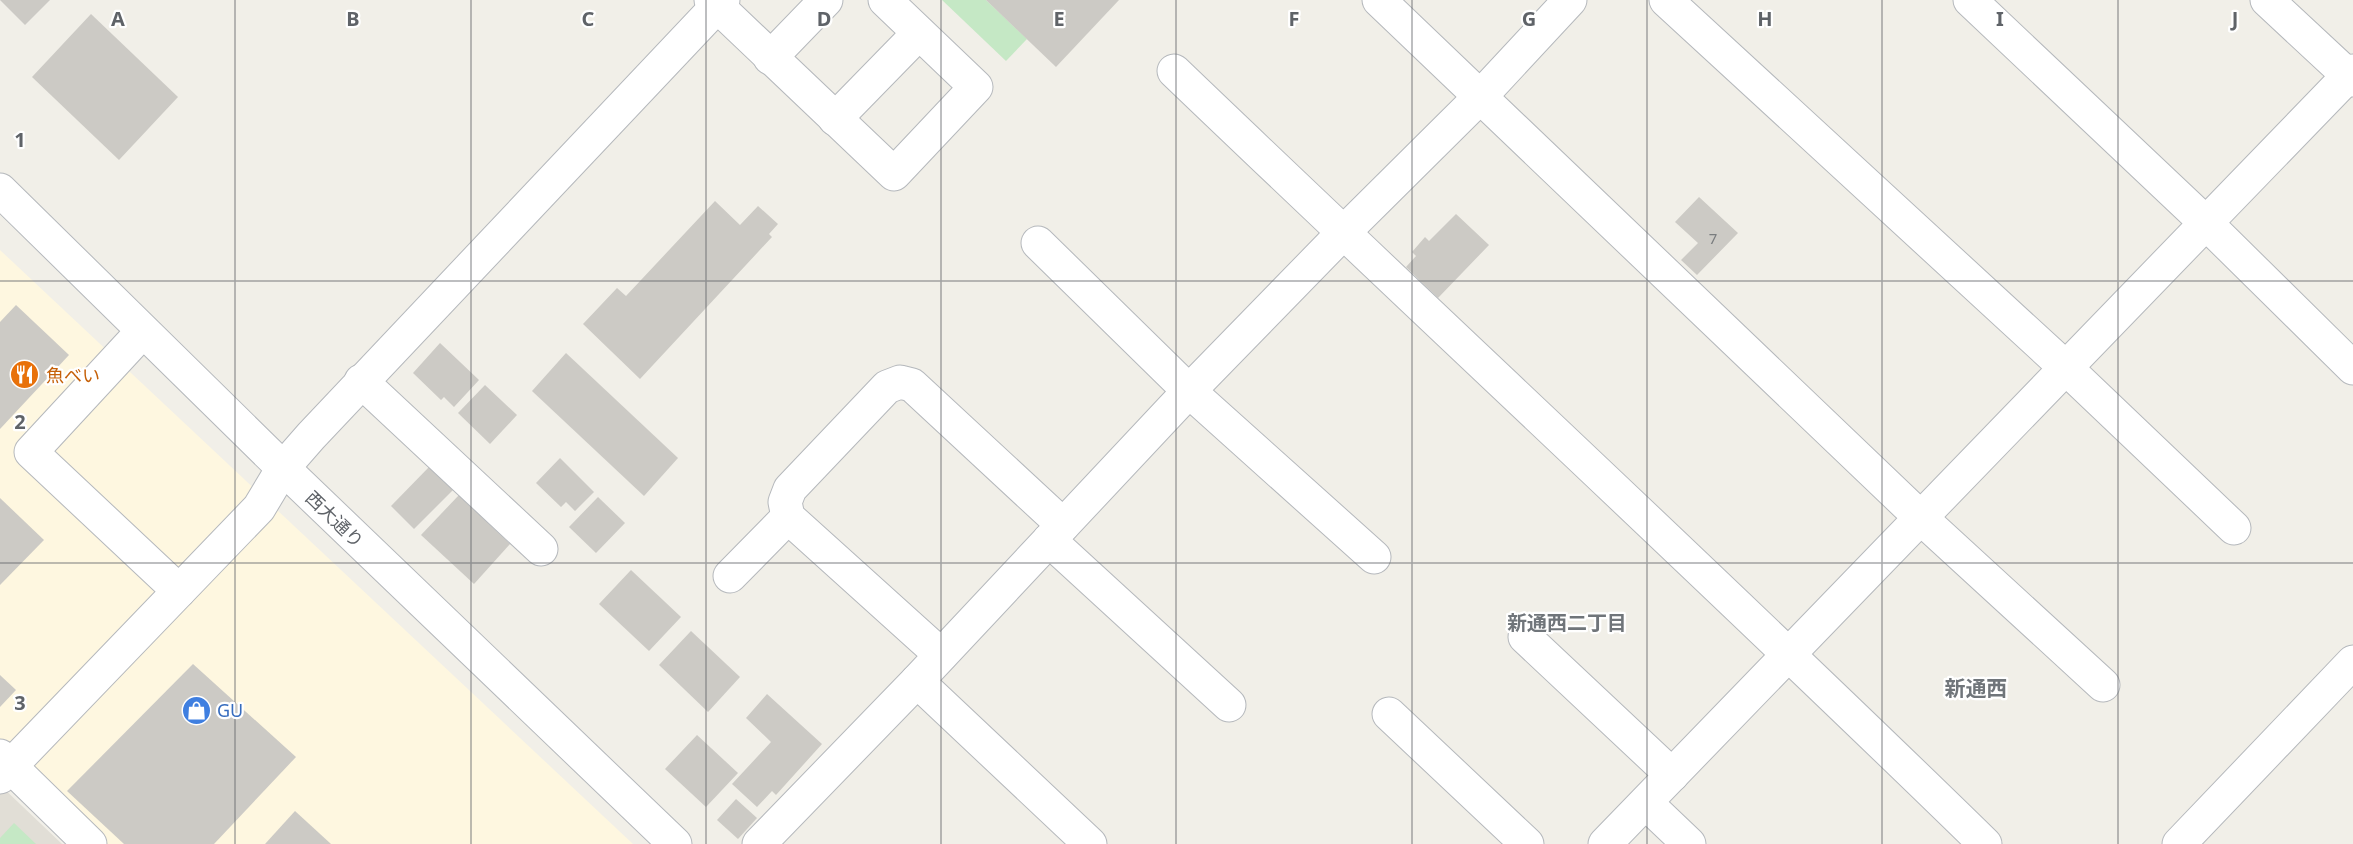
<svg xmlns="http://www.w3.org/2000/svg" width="2353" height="844" font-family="'Noto Sans','Noto Sans JP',sans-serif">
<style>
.commercial{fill:#fef7e0}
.education{fill:#e1ded6}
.green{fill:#c5e8c5}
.building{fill:#cccac5}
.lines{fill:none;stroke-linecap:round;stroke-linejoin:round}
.minor-casing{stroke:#b5b8bc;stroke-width:35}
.minor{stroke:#fff;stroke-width:33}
.grid{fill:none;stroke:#5f6368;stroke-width:1.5;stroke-opacity:0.55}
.labels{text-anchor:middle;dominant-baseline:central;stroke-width:4.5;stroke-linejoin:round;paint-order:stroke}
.number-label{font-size:15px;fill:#7a7d7f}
.food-label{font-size:18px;fill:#c56008;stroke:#fff;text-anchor:start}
.street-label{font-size:18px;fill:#5f6368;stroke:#fff}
.shop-label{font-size:18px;fill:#366cbe;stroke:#fff;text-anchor:start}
.neighbourhood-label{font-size:20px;font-weight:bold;fill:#70757a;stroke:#fff}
.quarter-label{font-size:21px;font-weight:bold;fill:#70757a;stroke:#fff}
.grid-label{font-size:20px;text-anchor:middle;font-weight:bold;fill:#5f6368;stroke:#fff;stroke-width:4.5;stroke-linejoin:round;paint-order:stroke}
</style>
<rect width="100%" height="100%" fill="#f1efe8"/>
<!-- commercial -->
<path class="commercial" d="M 0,250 L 633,844 L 81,844 L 0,768 Z"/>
<!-- education -->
<path class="education" d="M 0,785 L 62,844 L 0,844 Z"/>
<!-- green -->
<g class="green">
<path d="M 942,0 L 986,0 L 1027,39 L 1006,61 Z"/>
<path d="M 14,823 L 36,844 L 0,844 L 0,838 Z"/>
</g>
<!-- building -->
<g class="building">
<path d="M 0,0 L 50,0 L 25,25 Z"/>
<path d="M 986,0 L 1119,0 L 1056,67 Z"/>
<path d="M 91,14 L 178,97 L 119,160 L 32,77 Z"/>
<path d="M 1699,197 L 1738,233 L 1697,275 L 1681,260 L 1698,243 L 1675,222 Z"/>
<path d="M 715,201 L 740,225 L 758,206 L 778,224 L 769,234 L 772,237 L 640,379 L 583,324 L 617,288 L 626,296 Z"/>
<path d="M 1456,214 L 1489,245 L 1438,298 L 1406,267 L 1416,256 L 1412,252 L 1425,237 L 1429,241 Z"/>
<path d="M 16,305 L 69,355 L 0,429 L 0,322 Z"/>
<path d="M 440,343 L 479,380 L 454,407 L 444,397 L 441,400 L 413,373 Z"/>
<path d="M 566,353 L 678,458 L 644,496 L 532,391 Z"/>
<path d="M 485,385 L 517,415 L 490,444 L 458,413 Z"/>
<path d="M 560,458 L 594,492 L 575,511 L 566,502 L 561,507 L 536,483 Z"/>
<path d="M 430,466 L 454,489 L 414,529 L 391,506 Z"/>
<path d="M 459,495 L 510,544 L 474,584 L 421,535 Z"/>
<path d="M 598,497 L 625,523 L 596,553 L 569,527 Z"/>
<path d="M 0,498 L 44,540 L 0,585 Z"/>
<path d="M 631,570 L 681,617 L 649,651 L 599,604 Z"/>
<path d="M 691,631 L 740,677 L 708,712 L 659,665 Z"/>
<path d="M 193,664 L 296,757 L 214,844 L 124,844 L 67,791 Z"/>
<path d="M 0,675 L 16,690 L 0,707 Z"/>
<path d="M 767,694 L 822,744 L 776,795 L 772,791 L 757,807 L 732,784 L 771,742 L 746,718 Z"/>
<path d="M 697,735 L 738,773 L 706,807 L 665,769 Z"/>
<path d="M 736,799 L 757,818 L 738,839 L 717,820 Z"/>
<path d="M 295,811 L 331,844 L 265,844 Z"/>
</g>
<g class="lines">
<defs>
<g id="minor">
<path d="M 711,0 L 894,174 L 976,87 L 885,0"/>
<path d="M 1379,0 L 1921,518 L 2103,685"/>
<path d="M 1666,0 L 2066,368 L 2234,528"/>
<path d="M 1970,0 L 2206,223 L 2353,368"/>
<path d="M 2267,0 L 2353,80"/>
<path d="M 770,58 L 826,0"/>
<path d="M 1174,71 C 1444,330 1718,583 1985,844"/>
<path d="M 835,119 L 919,33"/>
<path d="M 0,190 L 283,468 L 675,844"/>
<path d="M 1038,243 L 1189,391 L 1374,557"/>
<path d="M 143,331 L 31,452 L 179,591"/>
<path d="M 361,381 L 541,549"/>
<path d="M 1049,540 L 1229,705"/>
<path d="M 730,576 L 788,517"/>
<path d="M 1525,637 L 1672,775"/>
<path d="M 941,655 L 788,517 L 785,502 L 790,489 L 887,387 L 900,382 L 912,385 L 1063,525"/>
<path d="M 917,681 L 1090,844"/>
<path d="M 1389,714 L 1527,844"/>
<path d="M 0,756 L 90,844"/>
<path d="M 0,777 L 259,508 L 283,468 L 311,436 L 723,0"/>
<path d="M 1646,803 L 1689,844"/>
<path d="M 759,844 L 917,681 L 1189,391 L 1343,233 L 1479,98 L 1570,0"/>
<path d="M 1605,844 L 2353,71"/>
<path d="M 2179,844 L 2353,662"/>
</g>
</defs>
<!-- minor casing -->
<use href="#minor" class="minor-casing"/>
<!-- minor -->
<use href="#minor" class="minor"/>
</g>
<!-- grid -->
<path class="grid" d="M 235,0 L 235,844M 471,0 L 471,844M 706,0 L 706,844M 941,0 L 941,844M 1176,0 L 1176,844M 1412,0 L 1412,844M 1647,0 L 1647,844M 1882,0 L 1882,844M 2118,0 L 2118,844M 0,281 L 2353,281M 0,563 L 2353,563"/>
<!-- icons -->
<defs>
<symbol id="restaurant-disc" viewBox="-11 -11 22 22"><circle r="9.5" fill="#e8710a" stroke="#fff"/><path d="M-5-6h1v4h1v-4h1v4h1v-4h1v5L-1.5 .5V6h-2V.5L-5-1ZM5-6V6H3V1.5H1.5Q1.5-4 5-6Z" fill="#fff"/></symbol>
<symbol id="shop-disc" viewBox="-11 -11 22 22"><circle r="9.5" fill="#3f7fe0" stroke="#fff"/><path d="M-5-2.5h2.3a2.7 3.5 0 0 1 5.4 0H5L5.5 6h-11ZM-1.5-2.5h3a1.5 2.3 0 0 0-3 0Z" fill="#fff"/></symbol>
</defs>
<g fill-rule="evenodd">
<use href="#restaurant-disc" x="8" y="358" width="33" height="33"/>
<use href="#shop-disc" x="180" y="694" width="33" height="33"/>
</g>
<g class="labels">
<!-- number labels -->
<g class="number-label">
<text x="1713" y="238">7</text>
</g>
<!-- food labels -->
<g class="food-label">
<text x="46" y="375">魚べい</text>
</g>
<!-- street labels -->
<g class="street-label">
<text transform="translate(335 519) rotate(44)">西大通り</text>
</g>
<!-- shop labels -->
<g class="shop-label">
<text x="217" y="710">GU</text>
</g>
<!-- neighbourhood labels -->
<g class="neighbourhood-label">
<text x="1567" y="622">新通西二丁目</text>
</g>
<!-- quarter labels -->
<g class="quarter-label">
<text x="1976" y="688">新通西</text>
</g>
</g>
<g class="grid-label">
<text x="118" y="26">A</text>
<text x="353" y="26">B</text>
<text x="588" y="26">C</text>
<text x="824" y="26">D</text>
<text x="1059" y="26">E</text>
<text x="1294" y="26">F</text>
<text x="1529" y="26">G</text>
<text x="1765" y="26">H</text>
<text x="2000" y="26">I</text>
<text x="2235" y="26">J</text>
<text x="20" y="147">1</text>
<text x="20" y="429">2</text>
<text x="20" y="710">3</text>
</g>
</svg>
